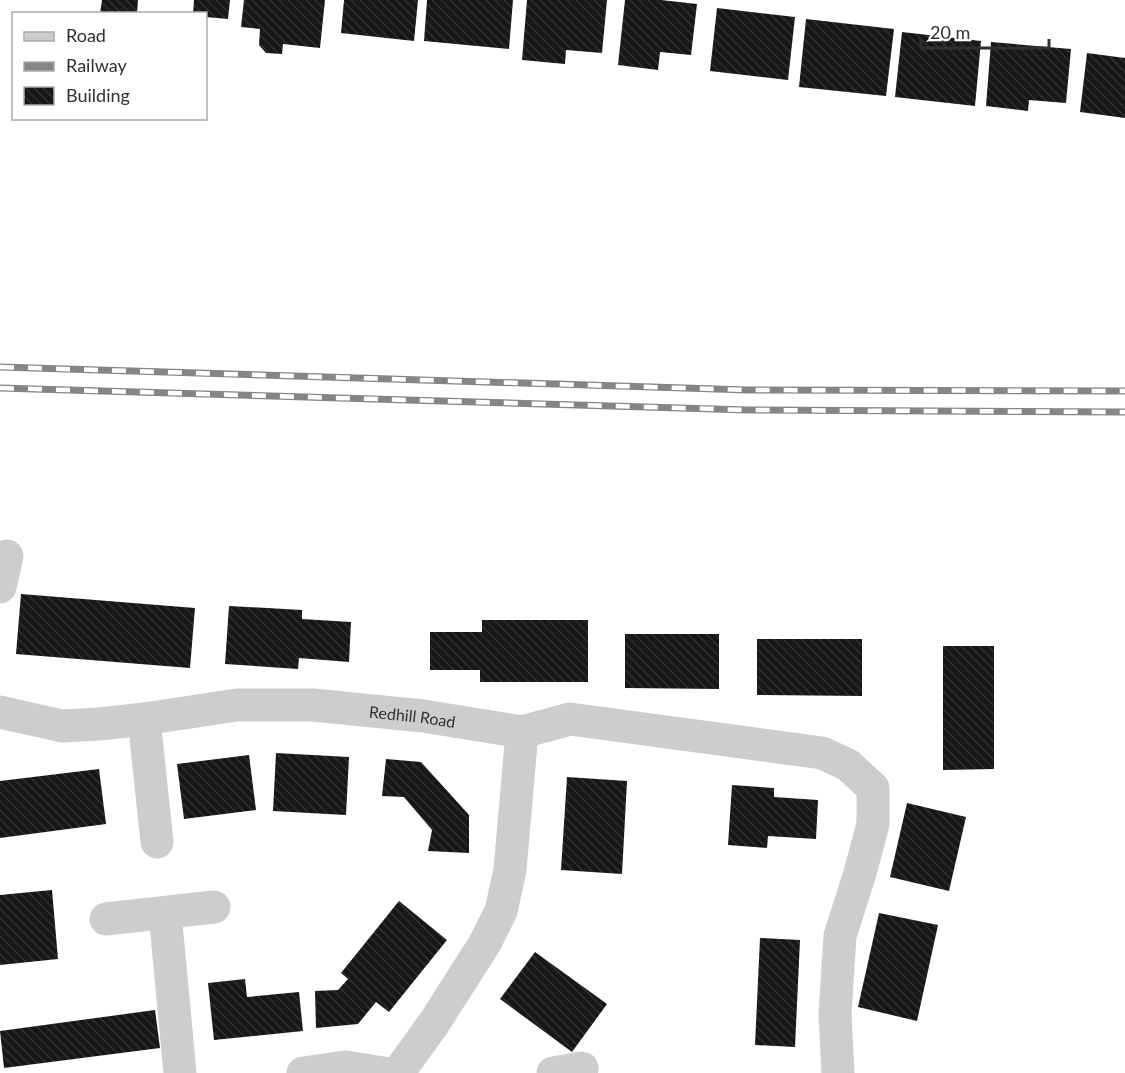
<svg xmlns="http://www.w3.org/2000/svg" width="1125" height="1073" font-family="Lato,sans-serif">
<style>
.building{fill:url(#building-back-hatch)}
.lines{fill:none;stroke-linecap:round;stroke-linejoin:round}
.minor{stroke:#cdcdcd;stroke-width:33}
.rail-casing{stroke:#858585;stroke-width:7}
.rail{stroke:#fff;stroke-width:4.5;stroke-dasharray:14;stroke-linecap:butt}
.labels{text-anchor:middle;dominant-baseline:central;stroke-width:6;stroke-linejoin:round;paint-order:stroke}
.street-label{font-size:16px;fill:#303030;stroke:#fff}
</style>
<defs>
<pattern id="building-back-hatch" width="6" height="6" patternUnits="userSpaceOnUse" patternTransform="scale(1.5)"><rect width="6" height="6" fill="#171717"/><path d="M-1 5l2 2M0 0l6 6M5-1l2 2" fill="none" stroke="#303030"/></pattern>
</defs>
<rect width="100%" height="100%" fill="#fff"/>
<!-- building -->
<g class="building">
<path d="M 102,0 L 138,0 L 137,14 L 100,14 Z"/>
<path d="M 194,0 L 230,0 L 228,19 L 206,17 L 206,14 L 193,14 Z"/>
<path d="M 244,0 L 325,0 L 320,48 L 283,44 L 282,54 L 266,53 L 259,45 L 260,29 L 241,27 Z"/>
<path d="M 344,0 L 418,0 L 414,41 L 341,33 Z"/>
<path d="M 427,0 L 513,0 L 509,49 L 424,41 Z"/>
<path d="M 527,0 L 607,0 L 602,53 L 566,50 L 565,64 L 522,60 Z"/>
<path d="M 625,0 L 661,0 L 697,4 L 691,55 L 660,52 L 658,70 L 618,65 Z"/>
<path d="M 717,8 L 795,17 L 788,80 L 710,71 Z"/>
<path d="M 806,19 L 894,29 L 886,96 L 799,87 Z"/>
<path d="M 902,32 L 981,41 L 975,106 L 895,97 Z"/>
<path d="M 991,42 L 1071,49 L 1066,103 L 1029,100 L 1028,111 L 986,106 Z"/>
<path d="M 1087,53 L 1125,58 L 1125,118 L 1080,112 Z"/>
<path d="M 21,594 L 195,608 L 190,668 L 16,654 Z"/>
<path d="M 229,606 L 302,610 L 302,619 L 351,622 L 349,662 L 299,658 L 298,669 L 225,664 Z"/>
<path d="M 482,620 L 588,620 L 588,682 L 480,682 L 480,670 L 430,670 L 430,632 L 482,632 Z"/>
<path d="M 625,634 L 719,634 L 719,689 L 625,688 Z"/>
<path d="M 757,639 L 862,639 L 862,696 L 757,695 Z"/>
<path d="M 943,646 L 994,646 L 994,769 L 943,770 Z"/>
<path d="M 276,753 L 349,757 L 346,815 L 273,811 Z"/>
<path d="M 249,755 L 256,810 L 184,819 L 177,764 Z"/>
<path d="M 386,759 L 421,762 L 469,815 L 469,853 L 428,851 L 432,830 L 404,797 L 382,796 Z"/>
<path d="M 99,769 L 106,824 L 0,838 L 0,781 Z"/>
<path d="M 567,777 L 627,781 L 622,874 L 561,870 Z"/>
<path d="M 732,785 L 774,788 L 774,797 L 818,800 L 816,839 L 768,836 L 767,848 L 728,845 Z"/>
<path d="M 907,803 L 966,817 L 949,891 L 890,877 Z"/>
<path d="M 52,890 L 58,959 L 0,965 L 0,895 Z"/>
<path d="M 399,901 L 447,940 L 389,1012 L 376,1002 L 358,1024 L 316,1028 L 315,991 L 338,990 L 348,979 L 341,973 Z"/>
<path d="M 879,913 L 938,925 L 917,1021 L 858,1007 Z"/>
<path d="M 760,938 L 800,940 L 795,1047 L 755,1045 Z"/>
<path d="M 535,952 L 607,1004 L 572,1052 L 500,999 Z"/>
<path d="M 245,979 L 247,997 L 299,992 L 303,1031 L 214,1040 L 208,983 Z"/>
<path d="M 155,1010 L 160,1048 L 4,1068 L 0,1031 Z"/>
</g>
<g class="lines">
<!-- minor -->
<g class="minor">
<path d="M 0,587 L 7,556"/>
<path id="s1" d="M 0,712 L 62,726 L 99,724 L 144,719 L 237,705 L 313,705 L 423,716 L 522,732 L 570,719 L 822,753 L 848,765 L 873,788 L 873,824 L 860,873 L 840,936 L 835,1014 L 838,1073"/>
<path d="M 144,719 L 157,842"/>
<path d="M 165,913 L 180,1073"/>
<path d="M 106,919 L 214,907"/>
<path d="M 303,1073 L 346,1067 L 383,1073"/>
<path d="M 398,1073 L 434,1023 L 485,943 L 501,911 L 510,870 L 522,732"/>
<path d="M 553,1073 L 582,1068"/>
</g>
<defs>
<g id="rail">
<path d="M 0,367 L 748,390 L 1125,391"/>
<path d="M 0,388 L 748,410 L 1125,412"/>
</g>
</defs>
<!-- rail casing -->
<use href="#rail" class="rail-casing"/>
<!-- rail -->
<use href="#rail" class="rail"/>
</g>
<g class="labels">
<!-- street labels -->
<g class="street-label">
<text stroke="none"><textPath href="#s1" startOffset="416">Redhill Road</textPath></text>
</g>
</g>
<!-- legend -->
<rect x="12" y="12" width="195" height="108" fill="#ffffff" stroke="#acacac" stroke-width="1.5"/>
<rect x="24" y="32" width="30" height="9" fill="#cdcdcd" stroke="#acacac" stroke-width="1.5"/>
<text x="66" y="42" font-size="18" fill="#303030">Road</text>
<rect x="24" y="62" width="30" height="9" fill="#858585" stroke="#acacac" stroke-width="1.5"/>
<text x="66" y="72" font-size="18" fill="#303030">Railway</text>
<rect x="24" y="87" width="30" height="18" fill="url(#building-back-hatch)" stroke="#acacac" stroke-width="1.5"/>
<text x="66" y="102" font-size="18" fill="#303030">Building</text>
<!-- scale -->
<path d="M921 39v9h128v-9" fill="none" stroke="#303030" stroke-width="3"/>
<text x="930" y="39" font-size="18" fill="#303030" stroke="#ffffff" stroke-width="4.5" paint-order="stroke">20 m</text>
</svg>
